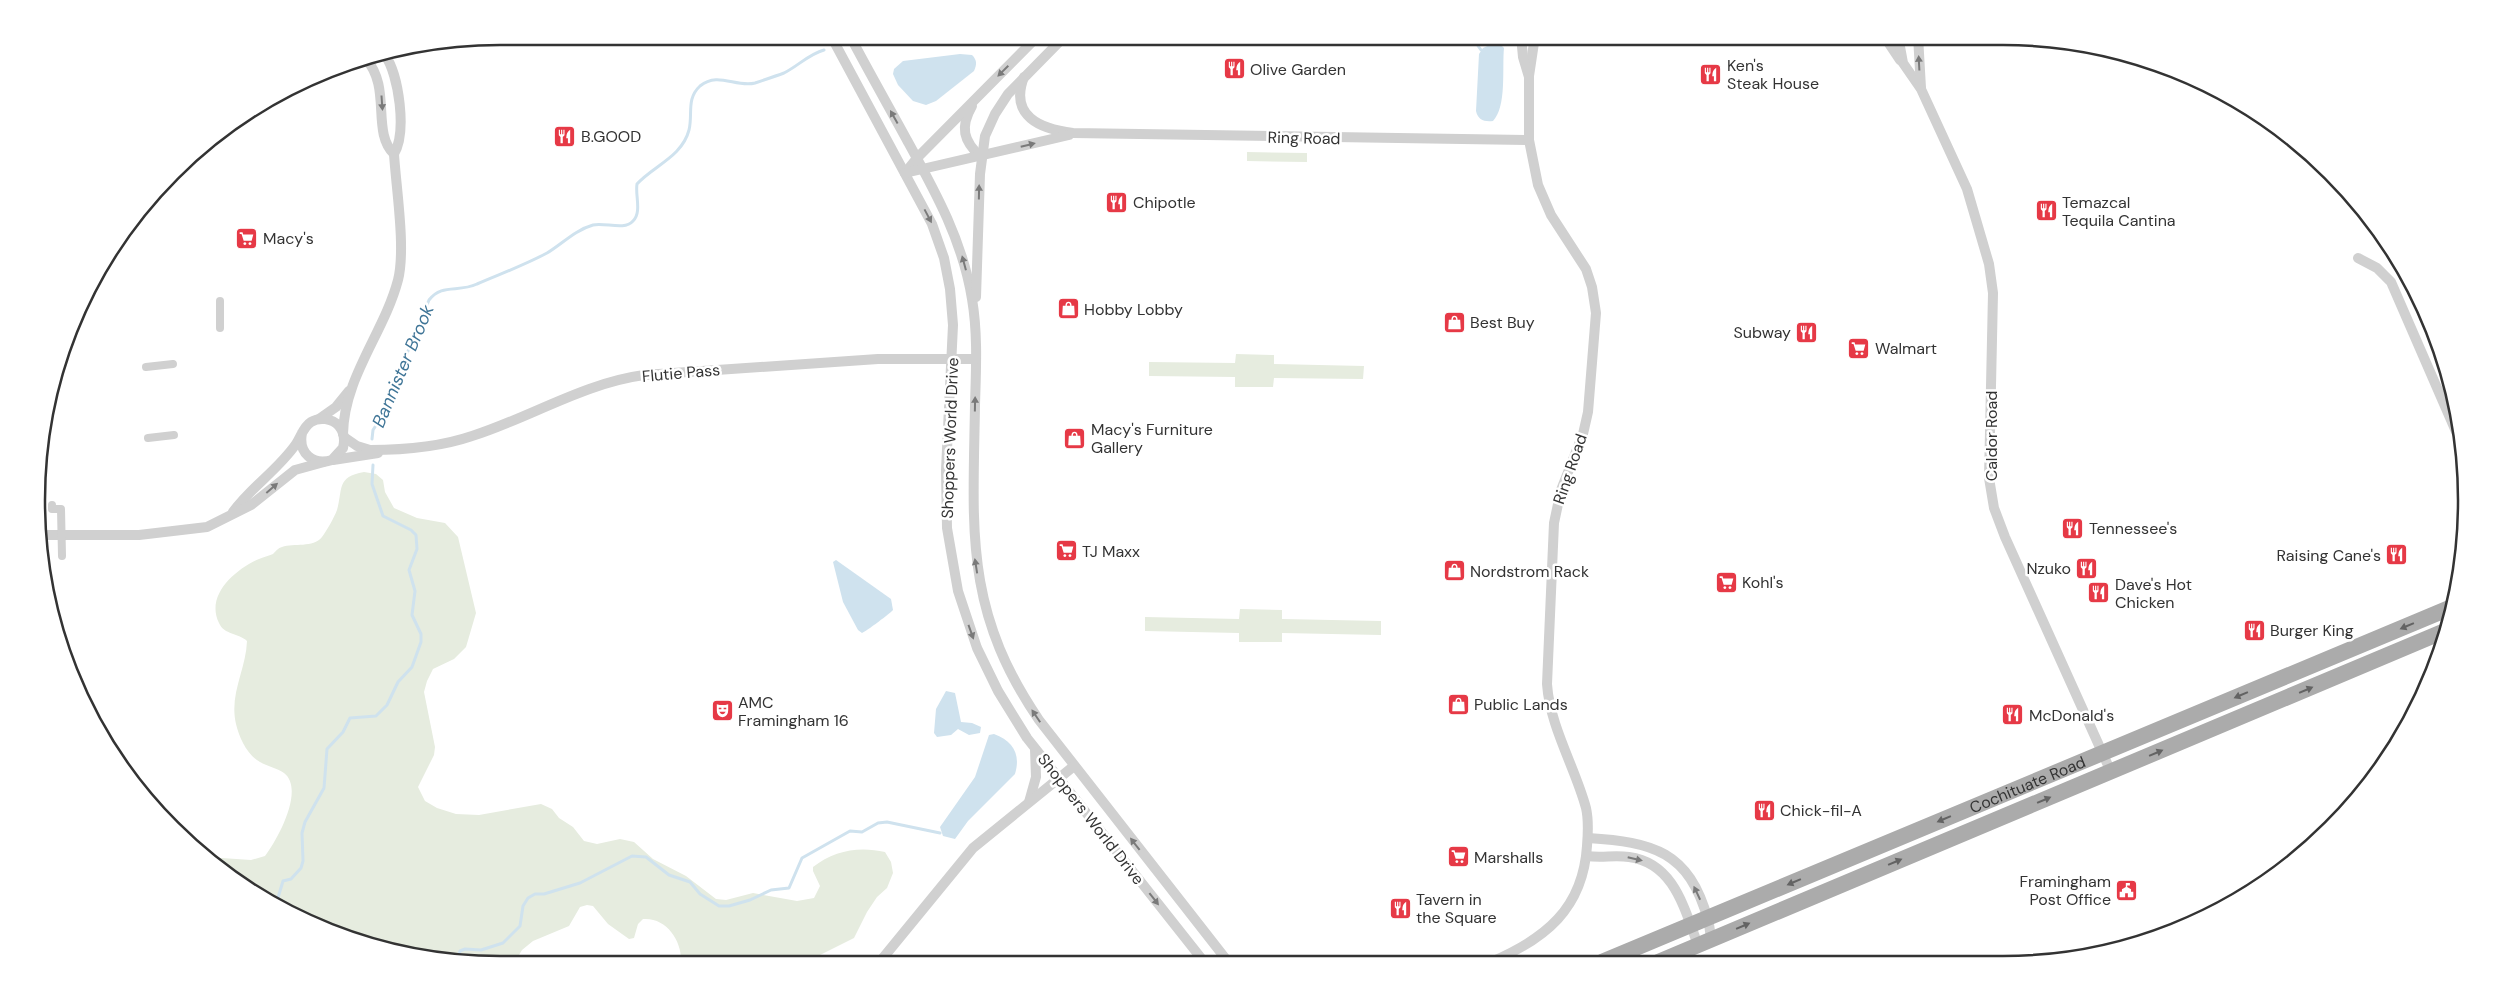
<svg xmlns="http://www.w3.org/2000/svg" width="2503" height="1001" font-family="'DM Sans',sans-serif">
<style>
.green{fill:#e6ecdf}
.water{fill:#cfe2ee}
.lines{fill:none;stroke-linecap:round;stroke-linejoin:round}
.stream{stroke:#cfe2ee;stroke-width:3}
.pedestrian{stroke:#d0d0d0;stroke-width:8}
.minor{stroke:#d0d0d0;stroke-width:10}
.primary{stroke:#ababab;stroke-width:16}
.pedestrian-bridge{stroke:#d0d0d0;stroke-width:8}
.oneway{fill:#7a7a7a}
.oneway2{fill:#636363}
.labels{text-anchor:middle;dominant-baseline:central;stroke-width:5;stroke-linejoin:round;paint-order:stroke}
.poi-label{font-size:16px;fill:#333;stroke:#fff;text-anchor:start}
.street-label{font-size:16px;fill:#333;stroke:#fff}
.water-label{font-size:18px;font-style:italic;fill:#3f7597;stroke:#fff}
.rim{fill:none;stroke:#333;stroke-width:2.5}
</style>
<rect width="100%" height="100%" fill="#fff"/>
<!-- green -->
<g class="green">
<path d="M 1247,152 L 1307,153 L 1307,162 L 1247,161 Z"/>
<path d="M 1236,354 L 1274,355 L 1274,364 L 1364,366 L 1363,379 L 1274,378 L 1273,387 L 1235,387 L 1235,377 L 1149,376 L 1149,362 L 1235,363 Z"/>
<path d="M 364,472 L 376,474 L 383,480 L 385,492 L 394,508 L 417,518 L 445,523 L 458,537 L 476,613 L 466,647 L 454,659 L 433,669 L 427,681 L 424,692 L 435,747 L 434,755 L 418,787 L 425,801 L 437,808 L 456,814 L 479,815 L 541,804 L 552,809 L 559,818 L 573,827 L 584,841 L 597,844 L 620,839 L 634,842 L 653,859 L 686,876 L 716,899 L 726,900 L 753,893 L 797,901 L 814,898 L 820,886 L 813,871 L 813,867 C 834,850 860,846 885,852 L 891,862 L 893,873 L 887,888 L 877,897 L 867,912 L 854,938 L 820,955 L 817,964 L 681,964 C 683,942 667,917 643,919 L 638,924 L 634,938 L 629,939 L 608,924 L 593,906 L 587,905 L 580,907 L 569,926 L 533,941 L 522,950 L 513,965 L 501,965 L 352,940 L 218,869 L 207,857 L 251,860 L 265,856 C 278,839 305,789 284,773 C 277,768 267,766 260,762 C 247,755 239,737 236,724 C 229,694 246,670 247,641 C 239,633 224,635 219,623 C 205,595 236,569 259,559 C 263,557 269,556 273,554 C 276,551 278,548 282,547 C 294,543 313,548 322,537 C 327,530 334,518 337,510 C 343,489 336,477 364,472 Z"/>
<path d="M 1240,609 L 1282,610 L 1282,619 L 1381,621 L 1381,635 L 1282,633 L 1282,642 L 1239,642 L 1239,633 L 1145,631 L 1145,617 L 1239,619 Z"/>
</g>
<!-- water -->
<g class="water">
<path d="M 1494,43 L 1500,44 L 1504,48 C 1502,67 1507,107 1493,121 C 1484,122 1478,120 1476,111 L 1479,54 L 1483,48 Z"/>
<path d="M 960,54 L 972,55 C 977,60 977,64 974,71 L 936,101 L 926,105 L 913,101 L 898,85 L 893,74 L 894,69 L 903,61 Z"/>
<path d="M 836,560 L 891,599 L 893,610 C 892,612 865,632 862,633 L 858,630 L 843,602 L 833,562 Z"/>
<path d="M 946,691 L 955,693 L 961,722 L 972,723 L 981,727 L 980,733 L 969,735 L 958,729 L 951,735 L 937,737 L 934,733 L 936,709 Z"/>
<path d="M 994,734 C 1013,741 1021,754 1015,774 L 968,821 L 955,839 L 943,836 L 940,827 L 975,777 L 989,735 Z"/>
</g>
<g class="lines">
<!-- stream -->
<g class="stream">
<path d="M 1471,36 L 1481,50"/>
<path d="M 863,43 L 878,36"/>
<path d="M 372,439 L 373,430 L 380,419 L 429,300 C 442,283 458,293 477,284 C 500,274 525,265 547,253 C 562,244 575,230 593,225 C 605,222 624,231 633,221 C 642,212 635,195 637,184 C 653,166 682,157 689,130 C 693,114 686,99 700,86 C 718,71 736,88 755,83 C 764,80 776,76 784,73 C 798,66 809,54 824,50"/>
<path d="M 277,901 L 283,881 L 291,879 L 301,868 L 303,861 L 302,833 L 305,822 L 324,788 L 327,749 L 343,732 L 350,718 L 376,716 L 387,705 L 398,682 L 412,667 L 421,642 L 421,634 L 412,615 L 415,591 L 409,570 L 417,549 L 416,535 L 411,530 L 383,516 L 372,484 L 373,465"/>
<path d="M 458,958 L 460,951 L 465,949 L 481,950 L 503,943 L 520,926 L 523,906 L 528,898 L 535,894 L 544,894 L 580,883 L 632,856 L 646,857 L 669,875 L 690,882 L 700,894 L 719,906 L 729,906 L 750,900 L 771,890 L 789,888 L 802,858 L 850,831 L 862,832 L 878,823 L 887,822 L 940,833"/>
</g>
<!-- pedestrian -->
<g class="pedestrian">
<path d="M 220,301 L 220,328"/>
<path d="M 146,367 L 173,364"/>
<path d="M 148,438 L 174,435"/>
</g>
<!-- minor -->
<g class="minor">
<path d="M 831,36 L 932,224 L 944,258 L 950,289 L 953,325 L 946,470 L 947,528 L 958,591 L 977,648 L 998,691 L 1027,738 L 1205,963"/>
<path d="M 850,36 C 869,72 889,107 908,142 C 936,193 963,242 972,299 C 978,334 976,370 975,405 C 973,531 964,610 1039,720 L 1229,963"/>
<path d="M 1884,36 L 1900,60"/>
<path d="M 1898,36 L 1903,63 L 1921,89 L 1967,189 L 1989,264 L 1993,293 L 1989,478 L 1994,508 L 2005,537 L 2111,772"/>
<path d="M 1918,36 L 1921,88"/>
<path d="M 366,59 C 392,88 371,132 394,154"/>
<path d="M 1529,76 L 1535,36"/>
<path d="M 1024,77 C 1009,116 1040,129 1073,133 L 1529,140"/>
<path d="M 972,106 C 960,127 963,141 981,157"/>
<path d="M 905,173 L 917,158 L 1038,36"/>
<path d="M 905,173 L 1069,135"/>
<path d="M 2358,258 L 2377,268 L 2391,282 L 2461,443"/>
<path d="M 976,297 L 980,174 L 985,136 L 995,114 L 1008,94 L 1065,36"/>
<path d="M 319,419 L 336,407 L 349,391"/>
<path d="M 343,434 C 344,377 384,333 398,280 C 406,249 396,187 394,154 C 407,132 399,75 385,55"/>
<path d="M 344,437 L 357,446 L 370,450 C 403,450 440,447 472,436 C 529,418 584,383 644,375 L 878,359 L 976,359"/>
<path d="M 333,460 L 378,453"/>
<path d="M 233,512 C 251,487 278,470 296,444 C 301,437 303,427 311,422 C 319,417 332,418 339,426 C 344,432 345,440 343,448 L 332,460 C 313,466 298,453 302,433"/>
<path d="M 43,535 L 139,535 L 207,527 L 251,505 L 295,470 L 324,462"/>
<path d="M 1029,802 L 1036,777 L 1035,749"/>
<path d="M 1588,838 C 1653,842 1689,851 1708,920 C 1710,927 1710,933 1711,939"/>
<path d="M 1587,856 C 1601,858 1615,855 1629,857 C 1674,863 1684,908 1698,945"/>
<path d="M 1491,962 C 1545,939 1583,909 1587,846 C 1588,834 1589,821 1586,808 C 1575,767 1550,727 1547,684 L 1554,523 L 1561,490 L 1583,434 L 1588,412 L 1596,313 L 1592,287 L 1586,269 L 1551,215 L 1538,185 L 1529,140 L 1529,77 L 1523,57 L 1521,36"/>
<path d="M 878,964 L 973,848 L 1074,766"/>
</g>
<!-- primary -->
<g class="primary">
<path id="s1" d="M 1602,962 L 2452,607"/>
<path d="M 1658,962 L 2447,630"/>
</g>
<!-- pedestrian-bridge -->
<path class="pedestrian-bridge" d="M 52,505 L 52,509 L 61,509 L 62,556"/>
</g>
<!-- one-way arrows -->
<defs><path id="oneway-solid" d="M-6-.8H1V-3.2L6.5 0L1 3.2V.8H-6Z" transform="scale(1.25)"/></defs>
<g class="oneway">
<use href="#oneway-solid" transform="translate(1919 63) rotate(-93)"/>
<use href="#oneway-solid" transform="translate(1003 71) rotate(135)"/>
<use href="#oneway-solid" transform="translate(382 103) rotate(86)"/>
<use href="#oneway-solid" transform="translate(894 117) rotate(-119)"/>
<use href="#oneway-solid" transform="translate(1028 145) rotate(-14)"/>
<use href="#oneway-solid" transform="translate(979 192) rotate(-89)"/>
<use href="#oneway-solid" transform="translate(928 216) rotate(62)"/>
<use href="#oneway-solid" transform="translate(964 263) rotate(-105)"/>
<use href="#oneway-solid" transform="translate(975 404) rotate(-89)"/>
<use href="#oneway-solid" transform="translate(272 488) rotate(-41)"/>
<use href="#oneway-solid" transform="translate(976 566) rotate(-99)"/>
<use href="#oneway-solid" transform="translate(971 632) rotate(70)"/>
<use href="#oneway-solid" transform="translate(1036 716) rotate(-124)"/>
<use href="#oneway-solid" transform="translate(1135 844) rotate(-128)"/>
<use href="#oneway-solid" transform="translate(1635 859) rotate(13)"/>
<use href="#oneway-solid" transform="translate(1697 893) rotate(-115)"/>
<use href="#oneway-solid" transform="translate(1154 899) rotate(52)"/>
</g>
<g class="oneway2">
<use href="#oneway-solid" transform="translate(2407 626) rotate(157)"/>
<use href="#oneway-solid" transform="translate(2306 690) rotate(-23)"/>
<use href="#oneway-solid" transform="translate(2241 695) rotate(157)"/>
<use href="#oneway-solid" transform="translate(2156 753) rotate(-23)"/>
<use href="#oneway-solid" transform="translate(2044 800) rotate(-23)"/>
<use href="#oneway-solid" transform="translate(1944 819) rotate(157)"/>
<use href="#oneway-solid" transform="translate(1895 862) rotate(-23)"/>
<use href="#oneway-solid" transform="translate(1794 882) rotate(157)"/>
<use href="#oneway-solid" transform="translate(1743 926) rotate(-23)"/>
</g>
<!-- icons -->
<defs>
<symbol id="restaurant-square" viewBox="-11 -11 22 22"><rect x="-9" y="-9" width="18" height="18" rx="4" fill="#e63946" stroke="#fff"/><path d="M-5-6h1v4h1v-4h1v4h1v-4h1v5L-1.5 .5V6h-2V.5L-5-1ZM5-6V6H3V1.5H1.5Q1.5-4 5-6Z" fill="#fff"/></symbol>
<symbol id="supermarket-square" viewBox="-11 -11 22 22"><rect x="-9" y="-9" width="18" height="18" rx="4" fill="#e63946" stroke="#fff"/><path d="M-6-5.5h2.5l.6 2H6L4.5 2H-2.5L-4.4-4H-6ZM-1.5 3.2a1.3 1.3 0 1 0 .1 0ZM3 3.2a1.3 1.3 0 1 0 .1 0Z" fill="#fff"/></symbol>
<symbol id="shop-square" viewBox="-11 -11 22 22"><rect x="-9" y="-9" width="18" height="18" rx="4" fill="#e63946" stroke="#fff"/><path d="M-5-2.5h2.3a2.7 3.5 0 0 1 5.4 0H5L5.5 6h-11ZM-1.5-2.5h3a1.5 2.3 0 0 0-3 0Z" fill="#fff"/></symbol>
<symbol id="theatre-square" viewBox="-11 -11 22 22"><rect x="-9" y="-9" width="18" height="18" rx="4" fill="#e63946" stroke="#fff"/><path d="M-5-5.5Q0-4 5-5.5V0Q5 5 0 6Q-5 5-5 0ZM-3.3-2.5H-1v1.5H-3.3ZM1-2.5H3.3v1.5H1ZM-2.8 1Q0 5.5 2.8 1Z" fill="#fff"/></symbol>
<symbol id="civic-square" viewBox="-11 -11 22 22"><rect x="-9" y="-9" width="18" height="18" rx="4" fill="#e63946" stroke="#fff"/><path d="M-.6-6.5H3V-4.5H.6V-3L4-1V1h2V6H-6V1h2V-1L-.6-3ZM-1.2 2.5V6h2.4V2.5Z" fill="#fff"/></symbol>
</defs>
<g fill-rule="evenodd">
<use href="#restaurant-square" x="1222" y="56" width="25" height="25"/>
<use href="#restaurant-square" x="1698" y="62" width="25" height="25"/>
<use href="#restaurant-square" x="552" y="124" width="25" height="25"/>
<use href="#restaurant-square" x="1104" y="190" width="25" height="25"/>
<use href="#restaurant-square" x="2034" y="198" width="25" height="25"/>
<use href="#supermarket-square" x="234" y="226" width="25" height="25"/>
<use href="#shop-square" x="1056" y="296" width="25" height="25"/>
<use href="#shop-square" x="1442" y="310" width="25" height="25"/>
<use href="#restaurant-square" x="1794" y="320" width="25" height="25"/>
<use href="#supermarket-square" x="1846" y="336" width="25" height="25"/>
<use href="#shop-square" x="1062" y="426" width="25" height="25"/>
<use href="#restaurant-square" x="2060" y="516" width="25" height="25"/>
<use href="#supermarket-square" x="1054" y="538" width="25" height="25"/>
<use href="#restaurant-square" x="2384" y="542" width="25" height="25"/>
<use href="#restaurant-square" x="2074" y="556" width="25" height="25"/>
<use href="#shop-square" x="1442" y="558" width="25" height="25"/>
<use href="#supermarket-square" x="1714" y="570" width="25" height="25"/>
<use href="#restaurant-square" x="2086" y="580" width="25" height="25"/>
<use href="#restaurant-square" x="2242" y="618" width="25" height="25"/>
<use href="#shop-square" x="1446" y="692" width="25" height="25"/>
<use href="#theatre-square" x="710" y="698" width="25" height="25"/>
<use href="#restaurant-square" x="2000" y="702" width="25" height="25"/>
<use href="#restaurant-square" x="1752" y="798" width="25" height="25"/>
<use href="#supermarket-square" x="1446" y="844" width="25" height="25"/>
<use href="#civic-square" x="2114" y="878" width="25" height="25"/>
<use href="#restaurant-square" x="1388" y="896" width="25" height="25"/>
</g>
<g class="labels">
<!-- poi labels -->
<g class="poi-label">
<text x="1727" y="65">Ken's<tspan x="1727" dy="18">Steak House</tspan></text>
<text x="1250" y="69">Olive Garden</text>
<text x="581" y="136">B.GOOD</text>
<text x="1133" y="202">Chipotle</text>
<text x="2062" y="202">Temazcal<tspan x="2062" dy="18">Tequila Cantina</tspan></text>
<text x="263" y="238">Macy's</text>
<text x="1084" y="309">Hobby Lobby</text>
<text x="1470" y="322">Best Buy</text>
<text x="1791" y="332" text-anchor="end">Subway</text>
<text x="1875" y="348">Walmart</text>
<text x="1091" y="429">Macy's Furniture<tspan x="1091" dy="18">Gallery</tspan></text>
<text x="2089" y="528">Tennessee's</text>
<text x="1082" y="551">TJ Maxx</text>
<text x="2381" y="555" text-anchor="end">Raising Cane's</text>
<text x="2071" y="568" text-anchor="end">Nzuko</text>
<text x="1470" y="571">Nordstrom Rack</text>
<text x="1742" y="582">Kohl's</text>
<text x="2115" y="584">Dave's Hot<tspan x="2115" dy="18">Chicken</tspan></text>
<text x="2270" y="630">Burger King</text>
<text x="738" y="702">AMC<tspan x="738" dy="18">Framingham 16</tspan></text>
<text x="1474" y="704">Public Lands</text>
<text x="2029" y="715">McDonald's</text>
<text x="1780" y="810">Chick-fil-A</text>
<text x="1474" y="857">Marshalls</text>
<text x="2111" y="881" text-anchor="end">Framingham<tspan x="2111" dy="18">Post Office</tspan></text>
<text x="1416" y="899">Tavern in<tspan x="1416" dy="18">the Square</tspan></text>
</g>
<!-- street labels -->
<g class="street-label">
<text transform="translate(1304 138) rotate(1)">Ring Road</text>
<text transform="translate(681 373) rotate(-5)">Flutie Pass</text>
<text transform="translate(1991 436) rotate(-90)">Caldor Road</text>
<text transform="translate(950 438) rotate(-88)">Shoppers World Drive</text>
<text transform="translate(1570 469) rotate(-71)">Ring Road</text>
<text stroke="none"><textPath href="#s1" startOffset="461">Cochituate Road</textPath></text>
<text transform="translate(1091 819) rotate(52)">Shoppers World Drive</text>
</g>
<!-- water labels -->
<g class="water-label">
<text transform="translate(403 366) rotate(-67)">Bannister Brook</text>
</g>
</g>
<!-- crop -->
<path d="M0 0H2503V1001H0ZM500 45H2003A455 455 0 0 1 2458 500V501A455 455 0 0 1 2003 956H500A455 455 0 0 1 45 501V500A455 455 0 0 1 500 45Z" fill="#fff" fill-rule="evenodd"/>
<path class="rim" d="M500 45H2003A455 455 0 0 1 2458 500V501A455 455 0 0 1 2003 956H500A455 455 0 0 1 45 501V500A455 455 0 0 1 500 45Z"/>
</svg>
